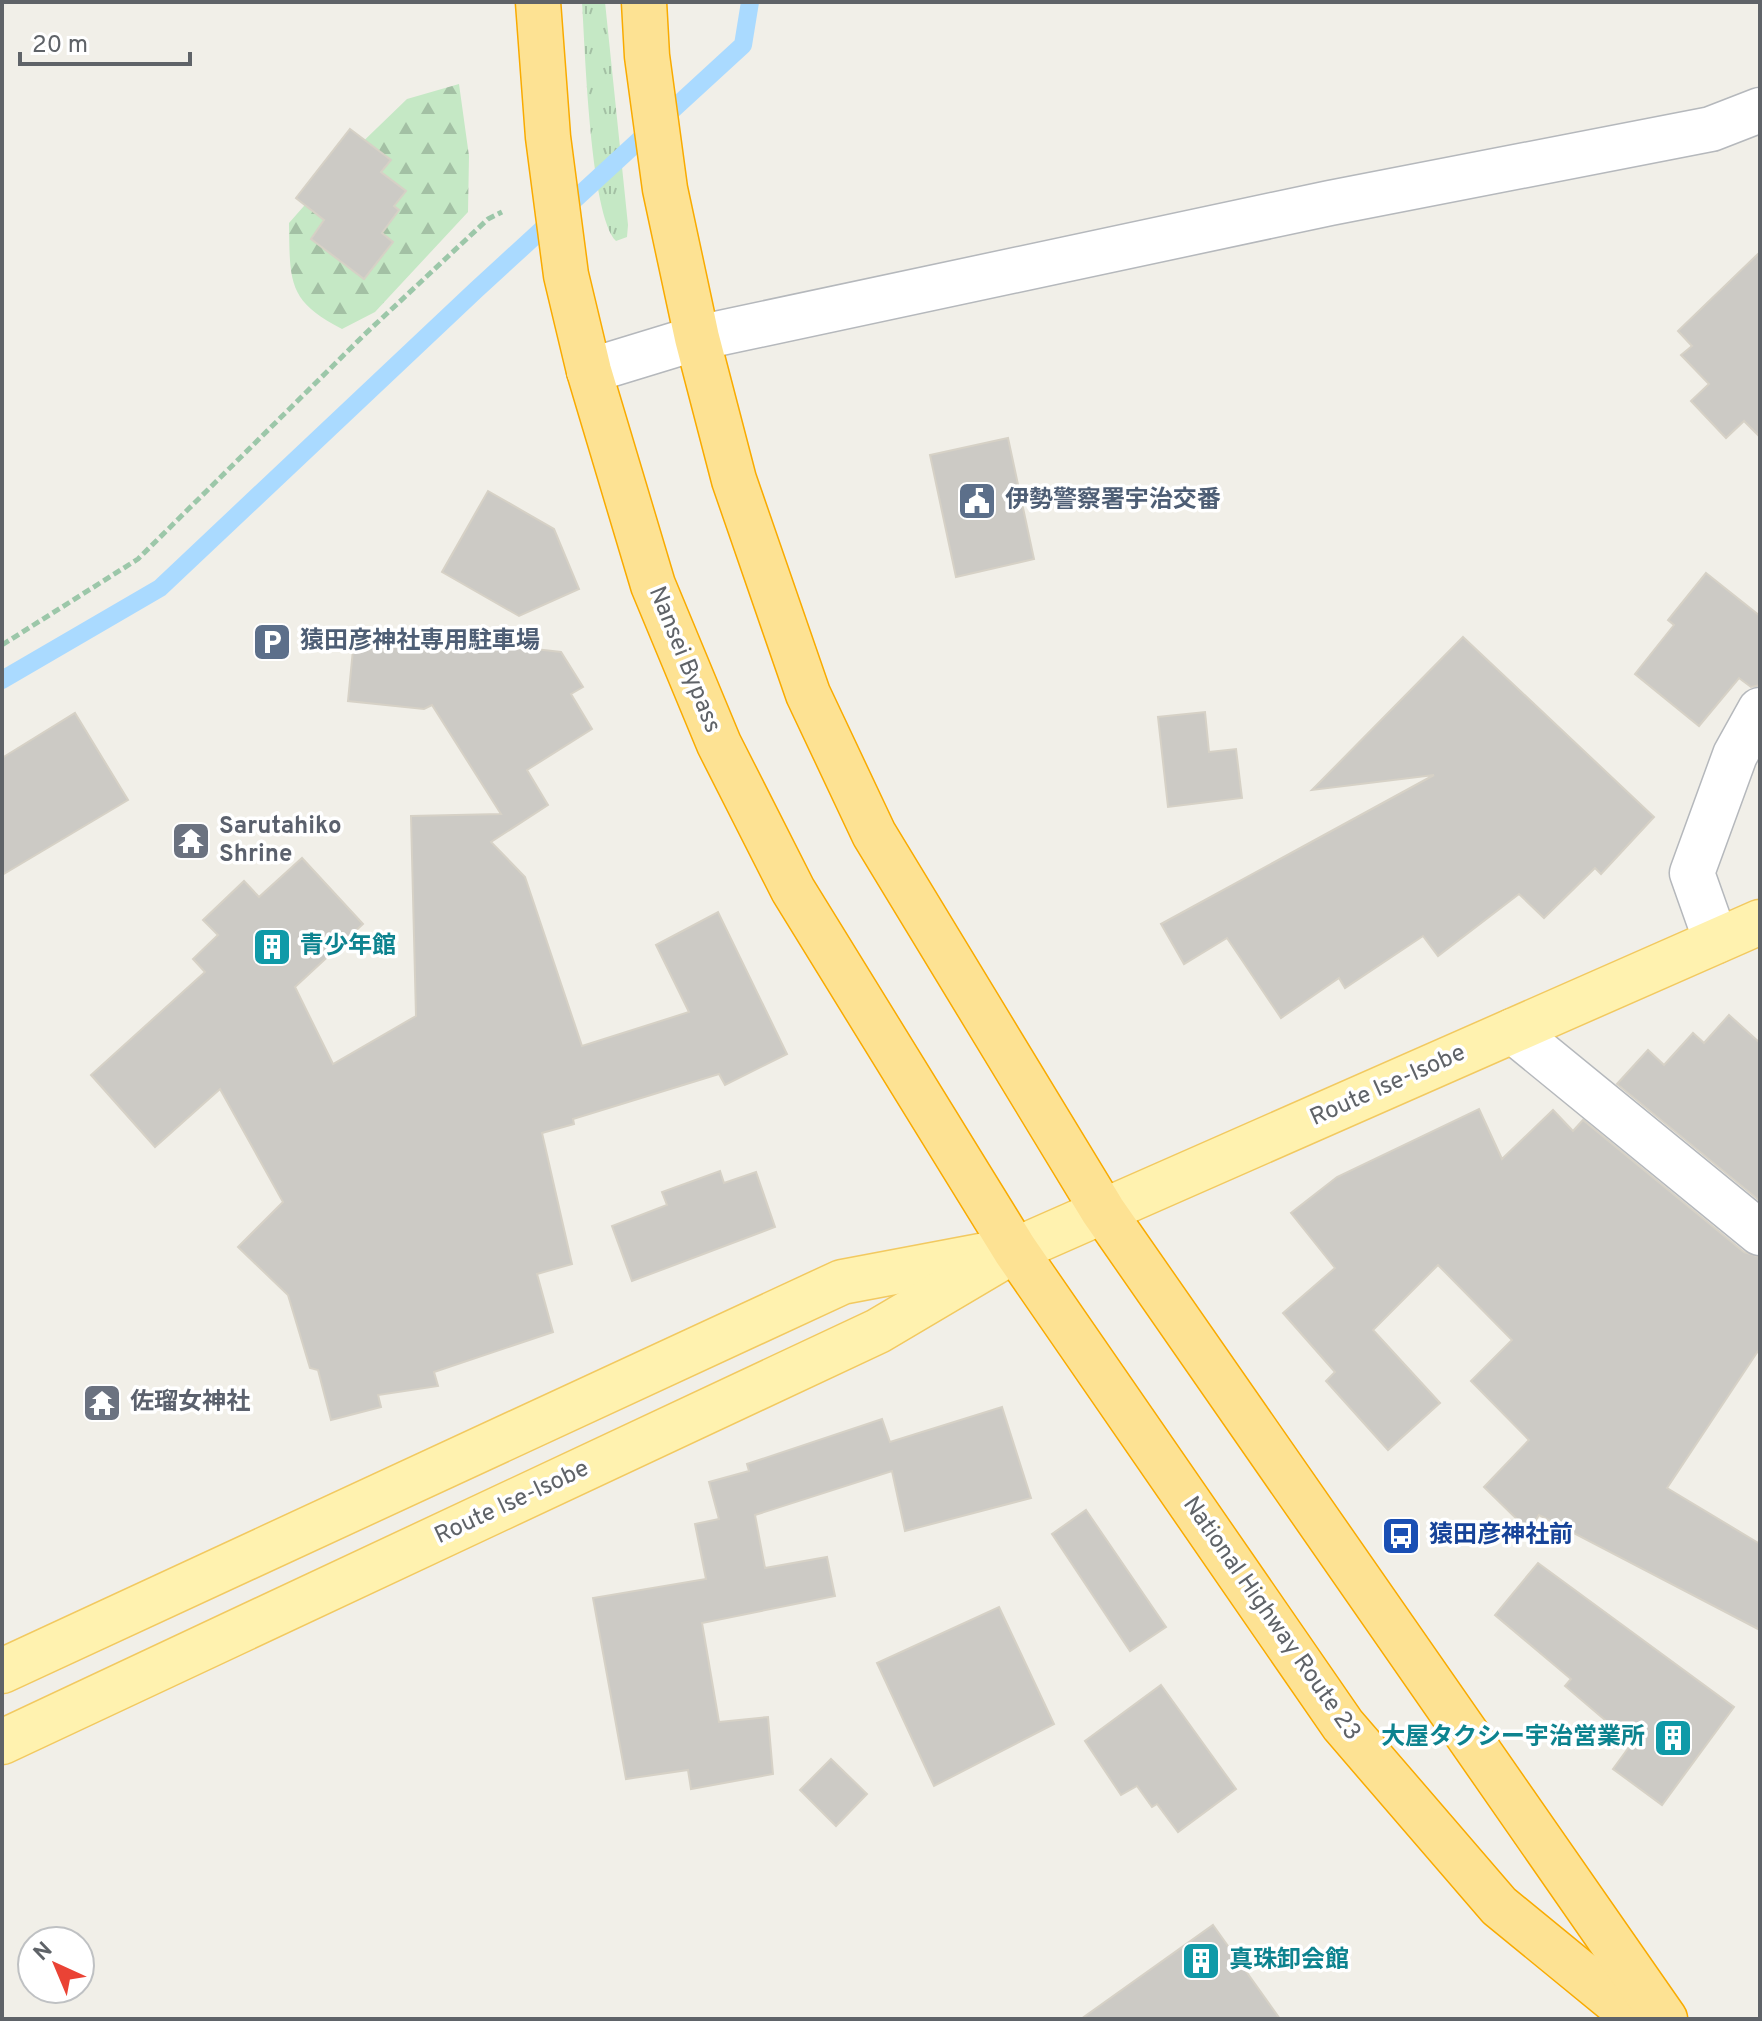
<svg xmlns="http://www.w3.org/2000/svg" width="1762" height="2021" font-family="Overpass,'Noto Sans JP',sans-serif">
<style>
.grass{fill:url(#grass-tufts)}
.forest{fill:url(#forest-firs)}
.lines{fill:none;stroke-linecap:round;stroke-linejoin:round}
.stream{stroke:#aadaff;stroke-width:18}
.building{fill:#cccac5;stroke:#d6d1c6;stroke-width:2}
.street-casing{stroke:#b5b8bc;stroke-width:47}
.primary-casing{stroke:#f2c960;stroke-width:47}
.highway-casing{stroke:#f9ab00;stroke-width:47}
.path{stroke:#9cc7a9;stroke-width:5;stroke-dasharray:8 4;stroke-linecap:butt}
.street{stroke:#fff;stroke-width:44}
.primary{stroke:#fff2af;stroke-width:44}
.highway{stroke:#fde293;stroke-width:44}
.labels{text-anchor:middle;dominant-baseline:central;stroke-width:7;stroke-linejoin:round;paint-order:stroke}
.service-label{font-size:24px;font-weight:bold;fill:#4e5e75;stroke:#fff;text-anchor:start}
.street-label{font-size:24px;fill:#5f6368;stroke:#fff}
.worship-label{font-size:24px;font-weight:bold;fill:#5b616d;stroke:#fff;text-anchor:start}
.culture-label{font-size:24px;font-weight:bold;fill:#0d838f;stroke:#fff;text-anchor:start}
.transit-label{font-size:24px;font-weight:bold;fill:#164399;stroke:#fff;text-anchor:start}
</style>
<defs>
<pattern id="grass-tufts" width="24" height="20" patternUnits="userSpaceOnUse" patternTransform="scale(2)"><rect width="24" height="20" fill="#c5e8c5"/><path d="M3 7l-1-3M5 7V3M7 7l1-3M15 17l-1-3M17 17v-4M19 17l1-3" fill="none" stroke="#a3c0a4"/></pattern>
<pattern id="forest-firs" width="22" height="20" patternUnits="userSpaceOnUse" patternTransform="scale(2)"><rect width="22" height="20" fill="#c5e8c5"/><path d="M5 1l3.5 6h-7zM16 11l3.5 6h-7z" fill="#a3c0a4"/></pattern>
</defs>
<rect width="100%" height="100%" fill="#f1efe8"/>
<!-- grass -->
<path class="grass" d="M 582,2 L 605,2 L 628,225 L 627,237 L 616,241 C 590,215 585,47 582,2 Z"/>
<!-- forest -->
<path class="forest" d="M 459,84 L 469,156 L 468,212 L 375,312 L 342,329 C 287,301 290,281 289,223 L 348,156 L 407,99 Z"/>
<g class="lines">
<!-- stream -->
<path class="stream" d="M 2,680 L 160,588 L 476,290 L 743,45 L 750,2"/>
</g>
<!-- building -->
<g class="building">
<path d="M 350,129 L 391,160 L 381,172 L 406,191 L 394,206 L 399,210 L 382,233 L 393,242 L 364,279 L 311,239 L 324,220 L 296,198 Z"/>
<path d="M 1760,252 L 1760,437 L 1744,421 L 1726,438 L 1691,401 L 1709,384 L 1681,355 L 1692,346 L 1678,331 Z"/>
<path d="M 1008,438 L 1034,559 L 956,577 L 930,455 Z"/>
<path d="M 488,491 L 554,529 L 579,589 L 519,616 L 442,572 Z"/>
<path d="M 1706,573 L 1760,616 L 1760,685 L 1751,687 L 1739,678 L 1699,726 L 1635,674 L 1674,625 L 1668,620 Z"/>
<path d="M 355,629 L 561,652 L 583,687 L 571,694 L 592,729 L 527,770 L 548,805 L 491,842 L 525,877 L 582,1046 L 689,1012 L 656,945 L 718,912 L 787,1054 L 725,1085 L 719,1074 L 573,1119 L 574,1124 L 542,1133 L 572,1264 L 537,1274 L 553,1332 L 434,1372 L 438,1386 L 378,1395 L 381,1407 L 331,1420 L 318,1370 L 310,1368 L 288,1295 L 238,1247 L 283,1202 L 220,1089 L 155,1147 L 91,1075 L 205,972 L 193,959 L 218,935 L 203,920 L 244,881 L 259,897 L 302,858 L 363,924 L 295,987 L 333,1064 L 416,1016 L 411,816 L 501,814 L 432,705 L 424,709 L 348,701 Z"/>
<path d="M 1463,637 L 1654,817 L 1601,874 L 1595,868 L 1544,918 L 1519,894 L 1438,956 L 1423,936 L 1345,988 L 1339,978 L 1281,1018 L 1227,938 L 1184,964 L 1161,924 L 1434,775 L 1312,790 Z"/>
<path d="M 1205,712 L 1209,752 L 1236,749 L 1242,798 L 1168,807 L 1158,717 Z"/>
<path d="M 75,713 L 128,800 L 2,875 L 2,758 Z"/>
<path d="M 1729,1015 L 1760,1043 L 1760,1201 L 1617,1084 L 1648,1050 L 1664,1065 L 1693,1033 L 1704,1043 Z"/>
<path d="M 1479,1109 L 1502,1159 L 1553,1110 L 1573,1131 L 1583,1120 L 1744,1252 L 1760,1257 L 1760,1348 L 1667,1488 L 1760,1544 L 1760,1630 L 1539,1515 L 1529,1531 L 1484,1487 L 1529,1440 L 1471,1381 L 1512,1340 L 1438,1265 L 1373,1330 L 1440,1403 L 1388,1450 L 1326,1381 L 1335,1372 L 1283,1313 L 1335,1268 L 1291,1213 L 1337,1177 Z"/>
<path d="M 720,1171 L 724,1183 L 756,1172 L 775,1227 L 632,1281 L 612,1226 L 667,1205 L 662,1192 Z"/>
<path d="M 1002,1407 L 1031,1498 L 905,1531 L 892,1471 L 755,1515 L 765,1568 L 827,1557 L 835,1596 L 702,1623 L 719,1722 L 768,1717 L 773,1774 L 691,1789 L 688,1770 L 626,1779 L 593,1598 L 706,1579 L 695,1524 L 719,1519 L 709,1482 L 749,1471 L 747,1464 L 882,1419 L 890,1442 Z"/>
<path d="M 1086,1510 L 1166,1627 L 1130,1651 L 1052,1534 Z"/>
<path d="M 1538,1563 L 1734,1707 L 1662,1805 L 1613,1769 L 1632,1743 L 1565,1686 L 1571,1679 L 1495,1615 Z"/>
<path d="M 999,1607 L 1054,1724 L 934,1786 L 877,1663 Z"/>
<path d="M 1161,1685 L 1236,1789 L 1178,1832 L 1157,1804 L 1152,1807 L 1137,1786 L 1121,1795 L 1085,1741 Z"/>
<path d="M 831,1759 L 867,1794 L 836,1826 L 800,1790 Z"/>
<path d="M 1213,1925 L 1280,2019 L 1081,2019 Z"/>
</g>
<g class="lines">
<defs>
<g id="street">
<path d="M 589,371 L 697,338 L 1330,203 L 1711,129 L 1760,110"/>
<path d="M 1716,941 L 1692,873 L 1735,755 L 1760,710"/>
<path d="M 1513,1031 L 1760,1233"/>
</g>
<g id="primary">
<path d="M 2,1671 L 842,1282 L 985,1255"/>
<path d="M 2,1742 L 878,1331 L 1015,1250 L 1760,922"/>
</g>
<g id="highway">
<path d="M 538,2 L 548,137 L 566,275 L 589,371 L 653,585 L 719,744 L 793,890 L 1015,1250 L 1343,1725 L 1499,1906 L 1637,2019"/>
<path d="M 644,2 L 647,56 L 665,189 L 697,338 L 734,480 L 808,694 L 874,834 L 1103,1211 L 1665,2019"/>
</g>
</defs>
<!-- street casing -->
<use href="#street" class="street-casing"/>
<!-- primary casing -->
<use href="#primary" class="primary-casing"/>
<!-- highway casing -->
<use href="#highway" class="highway-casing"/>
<!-- path -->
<path class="path" d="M 2,645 L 138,559 L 364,335 L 488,219 L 502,212"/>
<!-- street -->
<use href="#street" class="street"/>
<!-- primary -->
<use href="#primary" class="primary"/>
<!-- highway -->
<use href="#highway" class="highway"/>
</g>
<!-- icons -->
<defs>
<symbol id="civic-square" viewBox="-11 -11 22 22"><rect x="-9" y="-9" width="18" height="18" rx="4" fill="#5c6f8a" stroke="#fff"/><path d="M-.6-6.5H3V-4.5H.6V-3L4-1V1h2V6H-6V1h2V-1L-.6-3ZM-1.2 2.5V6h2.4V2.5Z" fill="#fff"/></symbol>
<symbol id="parking-square" viewBox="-11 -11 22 22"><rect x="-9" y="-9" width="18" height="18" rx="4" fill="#5c6f8a" stroke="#fff"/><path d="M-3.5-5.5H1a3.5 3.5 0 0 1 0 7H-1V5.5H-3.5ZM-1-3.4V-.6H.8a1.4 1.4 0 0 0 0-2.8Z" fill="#fff"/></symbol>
<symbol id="temple-square" viewBox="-11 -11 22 22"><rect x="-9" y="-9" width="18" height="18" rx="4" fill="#6b7280" stroke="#fff"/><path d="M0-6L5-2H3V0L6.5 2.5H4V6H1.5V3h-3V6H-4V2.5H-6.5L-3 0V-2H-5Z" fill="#fff"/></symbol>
<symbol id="building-square" viewBox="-11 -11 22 22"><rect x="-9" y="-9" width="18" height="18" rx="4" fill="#0f9aa8" stroke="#fff"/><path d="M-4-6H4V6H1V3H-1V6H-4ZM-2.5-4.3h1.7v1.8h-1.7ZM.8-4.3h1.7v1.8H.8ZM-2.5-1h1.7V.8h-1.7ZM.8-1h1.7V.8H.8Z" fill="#fff"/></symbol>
<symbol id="bus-square" viewBox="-11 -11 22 22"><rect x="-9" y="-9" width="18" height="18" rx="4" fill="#1a4fb4" stroke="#fff"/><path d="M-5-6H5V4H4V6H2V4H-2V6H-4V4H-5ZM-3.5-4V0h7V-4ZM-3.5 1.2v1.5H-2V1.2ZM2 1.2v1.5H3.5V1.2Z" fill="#fff"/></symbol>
</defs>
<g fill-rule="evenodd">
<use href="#civic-square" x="955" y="479" width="44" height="44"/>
<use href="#parking-square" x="250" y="620" width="44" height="44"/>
<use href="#temple-square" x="169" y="819" width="44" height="44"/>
<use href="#building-square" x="250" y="925" width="44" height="44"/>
<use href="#temple-square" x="80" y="1381" width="44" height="44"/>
<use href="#bus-square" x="1379" y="1514" width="44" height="44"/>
<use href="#building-square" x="1651" y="1716" width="44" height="44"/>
<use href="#building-square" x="1179" y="1939" width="44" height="44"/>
</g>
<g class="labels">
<!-- service labels -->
<g class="service-label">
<text x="1005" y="501">伊勢警察署宇治交番</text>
<text x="300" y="642">猿田彦神社専用駐車場</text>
</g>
<!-- street labels -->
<g class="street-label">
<text transform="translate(684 660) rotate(68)">Nansei Bypass</text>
<text transform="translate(1388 1086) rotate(-24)">Route Ise-Isobe</text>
<text transform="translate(512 1503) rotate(-25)">Route Ise-Isobe</text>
<text transform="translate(1271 1619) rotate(55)">National Highway Route 23</text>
</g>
<!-- worship labels -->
<g class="worship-label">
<text x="219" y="827">Sarutahiko<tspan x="219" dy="28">Shrine</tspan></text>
<text x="130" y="1403">佐瑠女神社</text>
</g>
<!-- culture labels -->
<g class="culture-label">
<text x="300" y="947">青少年館</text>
<text x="1645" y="1738" text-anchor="end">大屋タクシー宇治営業所</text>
<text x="1229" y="1961">真珠卸会館</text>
</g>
<!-- transit labels -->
<g class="transit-label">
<text x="1429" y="1536">猿田彦神社前</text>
</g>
</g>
<!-- border -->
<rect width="1762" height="2021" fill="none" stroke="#5f6368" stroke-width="8"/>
<!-- north arrow -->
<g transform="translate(56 1965) rotate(316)"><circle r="38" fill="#ffffff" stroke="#bfc1c3" stroke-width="2"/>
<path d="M0-6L14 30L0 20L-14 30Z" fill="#ea4335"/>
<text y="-12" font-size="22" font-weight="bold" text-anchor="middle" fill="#5f6368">N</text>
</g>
<!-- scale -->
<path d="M20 52v12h170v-12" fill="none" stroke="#5f6368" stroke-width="4"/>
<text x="32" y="52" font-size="24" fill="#5f6368" stroke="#ffffff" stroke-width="6" paint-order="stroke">20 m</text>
</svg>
